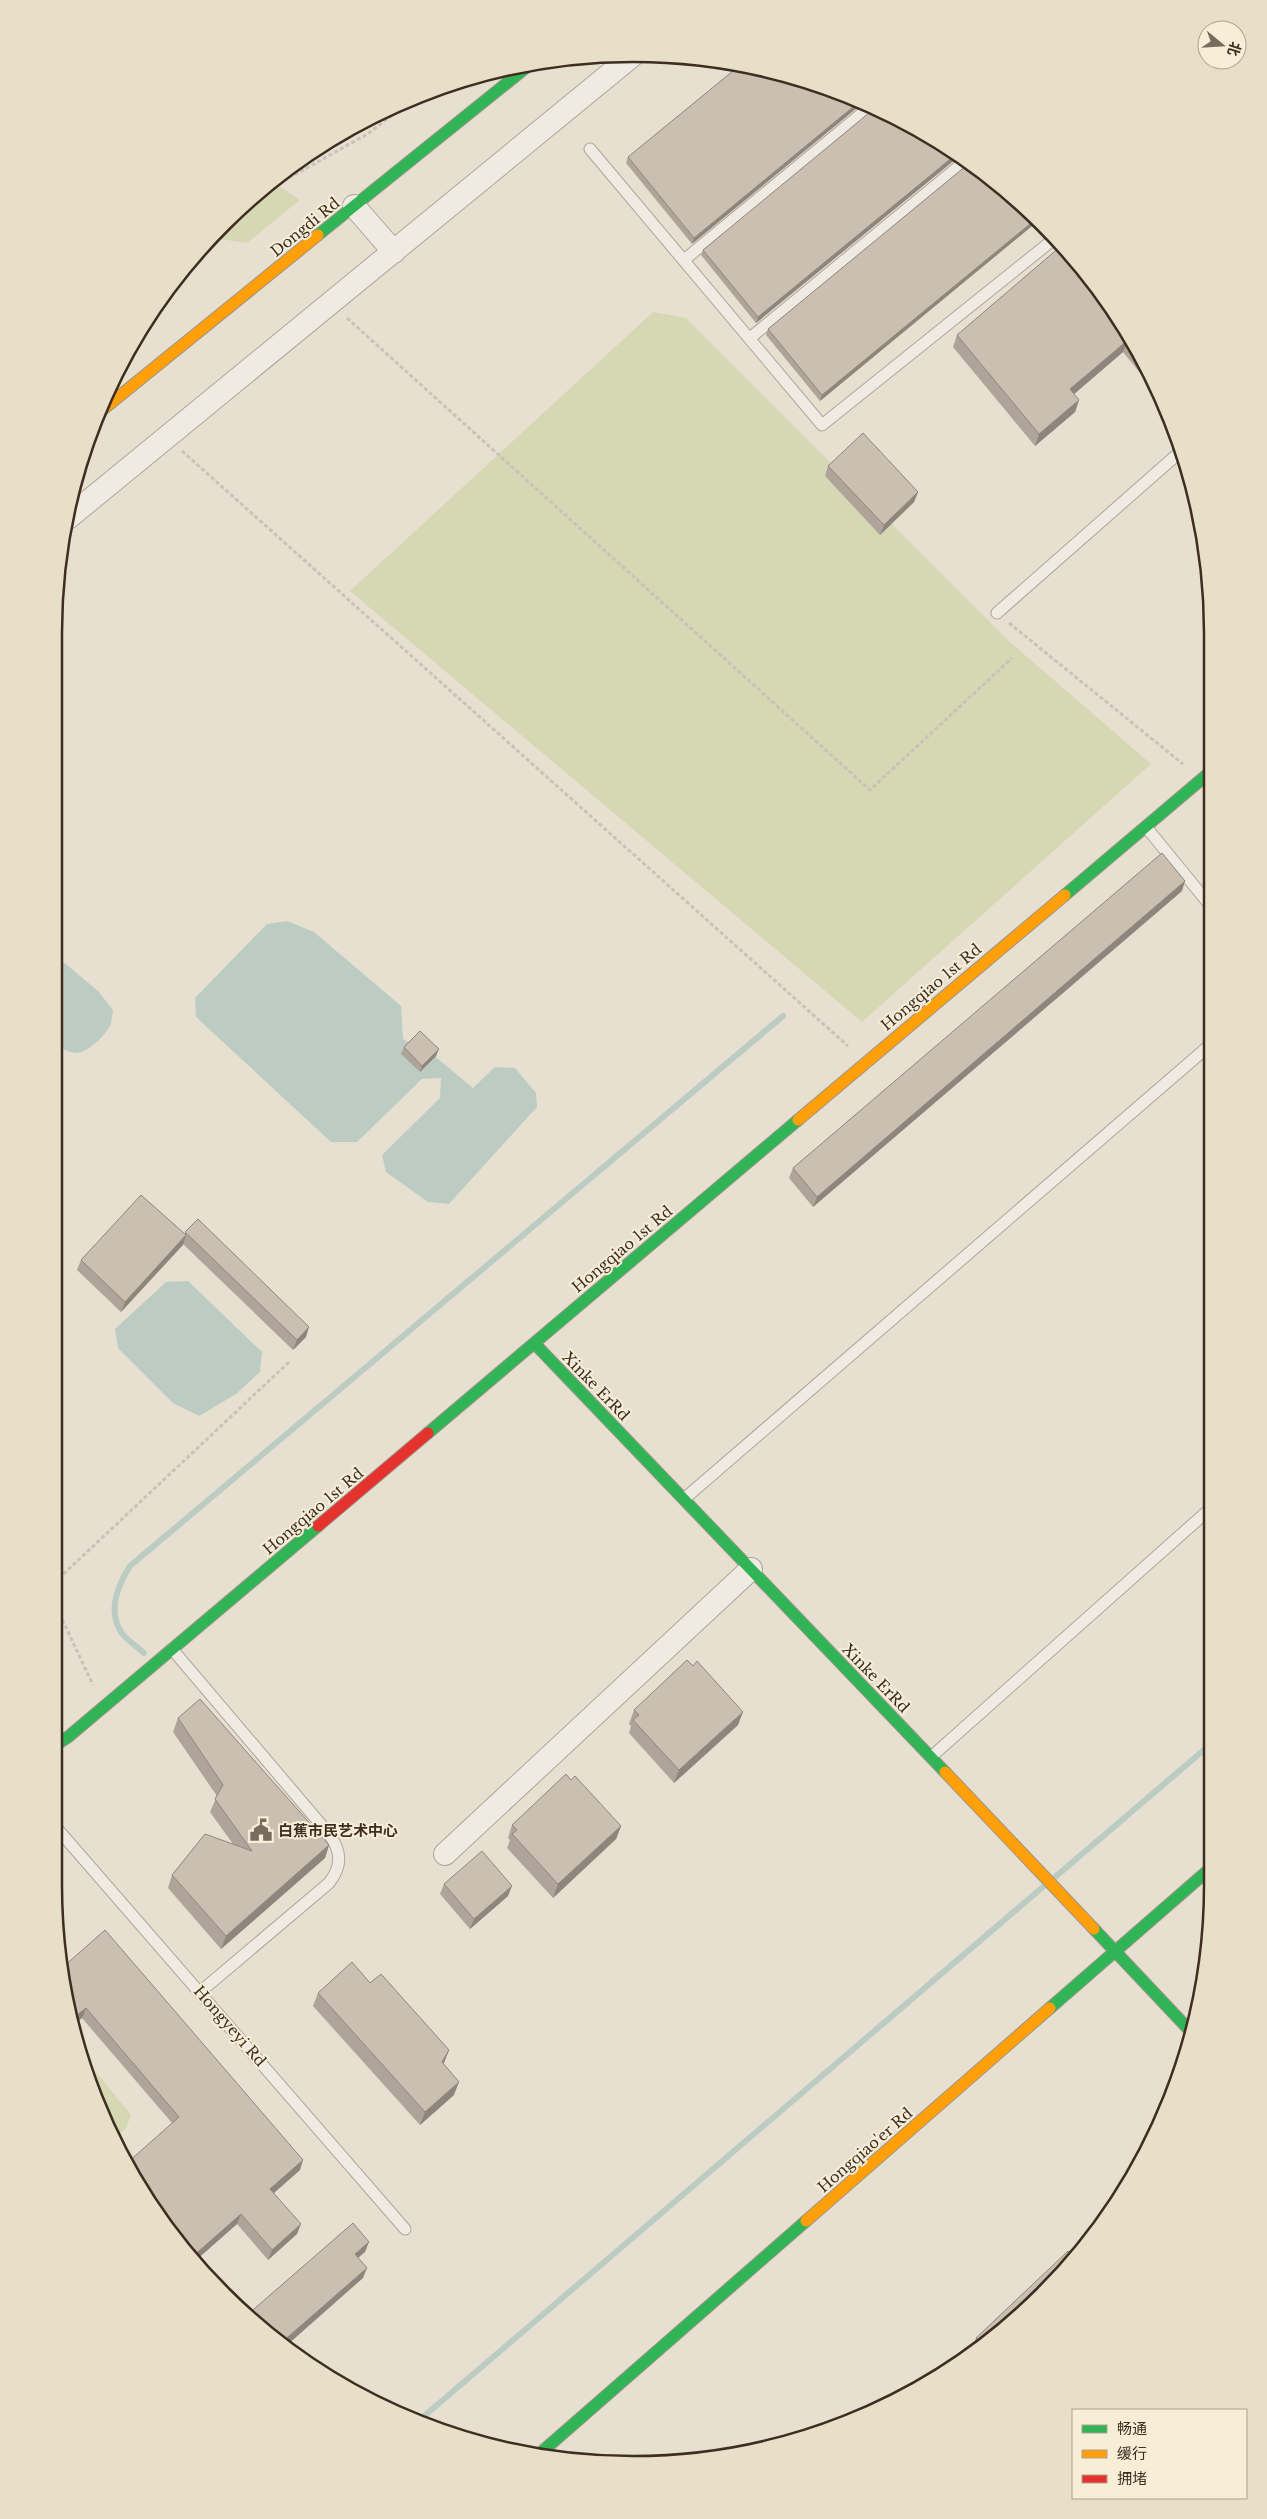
<svg xmlns="http://www.w3.org/2000/svg" width="1267" height="2519" font-family="'Libre Baskerville','Noto Sans SC',serif">
<style>
.green{fill:#d6d7b3}
.water{fill:#bcccc2}
.lines{fill:none;stroke-linecap:round;stroke-linejoin:round}
.stream{stroke:#bcccc2;stroke-width:6}
.lane-casing{stroke:#ada599;stroke-width:13}
.street-casing{stroke:#ada599;stroke-width:24}
.fast-casing{stroke:#9c958a;stroke-width:13}
.slow-casing{stroke:#9c958a;stroke-width:13}
.jam-casing{stroke:#9c958a;stroke-width:13}
.path{stroke:#c8c2b9;stroke-width:3;stroke-dasharray:4 2.5;stroke-linecap:butt}
.lane{stroke:#efebe3;stroke-width:11}
.street{stroke:#efebe3;stroke-width:22}
.fast{stroke:#30b455;stroke-width:11}
.slow{stroke:#ff9f0a;stroke-width:11}
.jam{stroke:#e5322d;stroke-width:11}
.wall{fill:#afa499}
.shaded-wall{fill:#8e867d}
.building{fill:#cbbfb2;stroke:#8e867d}
.labels{text-anchor:middle;dominant-baseline:central;stroke-width:4;stroke-linejoin:round;paint-order:stroke}
.street-label{font-size:15px;fill:#3d2e20;stroke:#f7eed8}
.poi-label{font-size:15px;font-weight:bold;fill:#3d2e20;stroke:#f7eed8;text-anchor:start}
.rim{fill:none;stroke:#3d2e20;stroke-width:2.5}
</style>
<rect width="100%" height="100%" fill="#e7e0d1"/>
<!-- green -->
<g class="green">
<path d="M 388,112 L 364,130 L 284,174 L 343,132 Z"/>
<path d="M 280,187 L 300,200 L 247,243 L 213,238 L 246,203 Z"/>
<path d="M 653,312 L 686,318 L 1011,643 L 1151,764 L 862,1022 L 350,591 Z"/>
<path d="M 82,2061 L 91,2066 L 131,2115 L 126,2128 L 114,2138 Z"/>
</g>
<!-- water -->
<g class="water">
<path d="M 287,921 L 314,932 L 401,1006 L 403,1039 L 437,1058 L 473,1088 L 495,1067 L 515,1068 L 536,1093 L 537,1107 L 449,1204 L 428,1202 L 386,1172 L 382,1155 L 440,1098 L 441,1078 L 422,1079 L 357,1142 L 331,1142 L 196,1017 L 195,998 L 267,924 Z"/>
<path d="M 55,955 L 98,991 L 113,1010 C 112,1015 112,1022 110,1026 C 105,1035 87,1054 76,1053 C 67,1052 61,1048 55,1042 Z"/>
<path d="M 188,1281 L 262,1352 L 260,1372 L 236,1394 L 199,1416 L 173,1403 L 118,1348 L 115,1329 L 166,1282 Z"/>
</g>
<g class="lines">
<!-- stream -->
<g class="stream">
<path d="M 144,1653 C 137,1646 126,1640 121,1632 C 107,1610 118,1585 130,1566 L 783,1016"/>
<path d="M 1054,1878 L 1212,1743"/>
<path d="M 416,2423 L 1044,1886"/>
</g>
<defs>
<g id="lane">
<path d="M 590,149 L 822,425 L 1054,239"/>
<path d="M 684,260 L 871,106"/>
<path d="M 750,338 L 963,163"/>
<path d="M 997,613 L 1180,452"/>
<path d="M 1146,827 L 1209,904"/>
<path d="M 684,1499 L 1210,1045"/>
<path d="M 172,1649 L 329,1834 C 342,1852 342,1866 329,1883 L 200,1992"/>
<path d="M 931,1757 L 1211,1508"/>
<path d="M 54,1825 L 405,2229"/>
<path d="M 56,1911 L 57,1910"/>
</g>
<g id="street">
<path d="M 354,206 L 394,252"/>
<path d="M 68,518 L 632,56"/>
<path d="M 445,1854 L 751,1569"/>
</g>
<g id="fast">
<path d="M 318,235 L 528,66"/>
<path d="M 1065,895 L 1209,773"/>
<path d="M 535,1344 L 945,1772"/>
<path d="M 428,1433 L 798,1120"/>
<path d="M 54,1746 L 68,1737 L 318,1526"/>
<path d="M 1094,1929 L 1194,2035"/>
<path d="M 1050,2008 L 1212,1867"/>
<path d="M 537,2456 L 806,2221"/>
</g>
<g id="slow">
<path d="M 101,411 L 318,235"/>
<path d="M 798,1120 L 1065,895"/>
<path d="M 945,1772 L 1094,1929"/>
<path d="M 806,2221 L 1050,2008"/>
</g>
<path id="jam" d="M 318,1526 L 428,1433"/>
</defs>
<!-- lane casing -->
<use href="#lane" class="lane-casing"/>
<!-- street casing -->
<use href="#street" class="street-casing"/>
<!-- fast casing -->
<use href="#fast" class="fast-casing"/>
<!-- slow casing -->
<use href="#slow" class="slow-casing"/>
<!-- jam casing -->
<use href="#jam" class="jam-casing"/>
<!-- path -->
<g class="path">
<path d="M 265,188 L 289,178 L 369,133 L 409,102"/>
<path d="M 347,318 L 870,790 L 1012,658"/>
<path d="M 182,451 L 848,1046"/>
<path d="M 1009,623 L 1183,764"/>
<path d="M 54,1583 L 289,1362"/>
<path d="M 54,1602 L 93,1685"/>
</g>
<!-- lane -->
<use href="#lane" class="lane"/>
<!-- street -->
<use href="#street" class="street"/>
<!-- fast -->
<use href="#fast" class="fast"/>
<!-- slow -->
<use href="#slow" class="slow"/>
<!-- jam -->
<use href="#jam" class="jam"/>
</g>
<!-- wall -->
<g class="wall">
<path d="M 783,73 L 692,244 L 626,163 L 628,157 Z"/>
<path d="M 890,113 L 957,158 L 756,323 L 701,255 L 703,250 Z"/>
<path d="M 1016,197 L 1038,221 L 820,401 L 766,335 L 768,329 Z"/>
<path d="M 1094,281 L 1163,401 L 1123,352 L 1074,394 L 1079,400 L 1075,412 L 1035,446 L 953,347 L 957,335 Z"/>
<path d="M 828,466 L 918,492 L 914,502 L 880,535 L 825,476 Z"/>
<path d="M 1182,891 L 813,1207 L 789,1178 L 793,1168 Z"/>
<path d="M 404,1047 L 436,1056 L 420,1072 L 401,1054 Z"/>
<path d="M 185,1232 L 306,1337 L 293,1350 L 183,1244 L 121,1312 L 77,1270 L 81,1260 L 185,1234 Z"/>
<path d="M 634,1710 L 738,1725 L 674,1783 L 629,1733 L 631,1726 L 629,1724 Z"/>
<path d="M 178,1718 L 329,1845 L 325,1858 L 221,1949 L 168,1888 L 172,1875 L 233,1844 L 210,1812 L 217,1796 L 173,1732 Z"/>
<path d="M 571,1780 L 621,1826 L 616,1839 L 553,1898 L 507,1848 L 510,1840 L 508,1838 L 512,1825 Z"/>
<path d="M 444,1884 L 508,1896 L 470,1929 L 440,1894 Z"/>
<path d="M 62,1968 L 300,2170 L 274,2193 L 297,2234 L 268,2260 L 237,2224 L 195,2261 L 174,2239 L 172,2123 L 82,2018 Z"/>
<path d="M 370,1983 L 449,2050 L 443,2064 L 454,2095 L 420,2125 L 313,2006 L 318,1993 Z"/>
<path d="M 976,2338 L 986,2346 L 973,2354 L 971,2352 Z"/>
</g>
<!-- shaded-wall -->
<g class="shaded-wall">
<path d="M 859,102 L 863,103 L 692,244 L 694,238 Z"/>
<path d="M 954,156 L 957,158 L 756,323 L 758,317 Z"/>
<path d="M 1036,219 L 1038,221 L 820,401 L 822,395 Z"/>
<path d="M 1128,340 L 1123,352 L 1066,401 L 1070,389 Z"/>
<path d="M 1079,400 L 1075,412 L 1035,446 L 1039,434 Z"/>
<path d="M 918,492 L 914,502 L 880,535 L 884,525 Z"/>
<path d="M 1185,881 L 1182,891 L 813,1207 L 817,1197 Z"/>
<path d="M 439,1049 L 436,1056 L 420,1072 L 422,1066 Z"/>
<path d="M 186,1235 L 183,1245 L 121,1312 L 125,1302 Z"/>
<path d="M 309,1327 L 306,1337 L 293,1350 L 297,1340 Z"/>
<path d="M 743,1712 L 738,1725 L 674,1783 L 679,1770 Z"/>
<path d="M 621,1826 L 616,1839 L 553,1898 L 558,1884 Z"/>
<path d="M 329,1845 L 325,1858 L 221,1949 L 226,1936 Z"/>
<path d="M 512,1886 L 508,1896 L 470,1929 L 474,1919 Z"/>
<path d="M 86,2008 L 82,2018 L 72,2026 L 71,2020 Z"/>
<path d="M 449,2050 L 444,2063 L 437,2075 L 442,2062 Z"/>
<path d="M 459,2082 L 454,2095 L 420,2125 L 425,2112 Z"/>
<path d="M 303,2160 L 300,2170 L 267,2199 L 270,2189 Z"/>
<path d="M 241,2214 L 237,2224 L 195,2261 L 191,2258 Z"/>
<path d="M 301,2224 L 297,2234 L 268,2260 L 272,2250 Z"/>
<path d="M 369,2242 L 365,2252 L 351,2264 L 355,2254 Z"/>
<path d="M 367,2268 L 363,2278 L 286,2346 L 281,2343 Z"/>
</g>
<!-- building -->
<g class="building">
<path d="M 739,66 L 783,73 L 859,102 L 694,238 L 628,157 Z"/>
<path d="M 875,108 L 890,113 L 954,156 L 758,317 L 703,250 Z"/>
<path d="M 967,165 L 1016,197 L 1036,219 L 822,395 L 768,329 Z"/>
<path d="M 1061,246 L 1094,281 L 1129,342 L 1128,340 L 1070,389 L 1079,400 L 1039,434 L 957,335 Z"/>
<path d="M 863,433 L 918,492 L 884,525 L 828,466 Z"/>
<path d="M 1162,853 L 1185,881 L 817,1197 L 793,1168 Z"/>
<path d="M 420,1031 L 439,1049 L 422,1066 L 404,1047 Z"/>
<path d="M 141,1195 L 186,1235 L 125,1302 L 81,1260 Z"/>
<path d="M 198,1219 L 309,1327 L 297,1340 L 185,1232 Z"/>
<path d="M 687,1660 L 693,1666 L 697,1661 L 743,1712 L 679,1770 L 633,1720 L 639,1715 L 634,1710 Z"/>
<path d="M 200,1699 L 329,1845 L 226,1936 L 172,1875 L 205,1834 L 252,1851 L 215,1799 L 223,1785 L 178,1718 Z"/>
<path d="M 566,1774 L 571,1780 L 575,1776 L 621,1826 L 558,1884 L 512,1834 L 517,1830 L 512,1825 Z"/>
<path d="M 482,1851 L 512,1886 L 474,1919 L 444,1884 Z"/>
<path d="M 105,1930 L 303,2160 L 270,2189 L 301,2224 L 272,2250 L 241,2214 L 191,2258 L 174,2239 L 131,2175 L 126,2164 L 179,2117 L 86,2008 L 71,2020 L 65,1998 L 62,1968 Z"/>
<path d="M 352,1962 L 370,1983 L 381,1974 L 449,2050 L 442,2062 L 459,2082 L 425,2112 L 318,1993 Z"/>
<path d="M 353,2223 L 369,2242 L 355,2254 L 367,2268 L 281,2343 L 251,2321 L 246,2316 Z"/>
<path d="M 1068,2251 L 1074,2258 L 1044,2295 L 984,2347 L 976,2338 Z"/>
<path d="M 597,2458 L 602,2464 L 590,2463 Z"/>
</g>
<!-- icons -->
<defs>
<symbol id="civic-bare" viewBox="-9 -9 18 18"><path d="M-.6-6.5H3V-4.5H.6V-3L4-1V1h2V6H-6V1h2V-1L-.6-3ZM-1.2 2.5V6h2.4V2.5Z" fill="#786c5e" stroke="#f7eed8" stroke-width="2.5" paint-order="stroke"/></symbol>
</defs>
<g fill-rule="evenodd">
<use href="#civic-bare" x="245" y="1814" width="32" height="32"/>
</g>
<g class="labels">
<!-- street labels -->
<g class="street-label">
<text transform="translate(305 227) rotate(-39)">Dongdi Rd</text>
<text transform="translate(931 987) rotate(-40)">Hongqiao 1st Rd</text>
<text transform="translate(622 1249) rotate(-40)">Hongqiao 1st Rd</text>
<text transform="translate(596 1386) rotate(46)">Xinke ErRd</text>
<text transform="translate(313 1511) rotate(-40)">Hongqiao 1st Rd</text>
<text transform="translate(876 1678) rotate(46)">Xinke ErRd</text>
<text transform="translate(230 2026) rotate(49)">Hongyeyi Rd</text>
<text transform="translate(865 2150) rotate(-41)">Hongqiao'er Rd</text>
</g>
<!-- poi labels -->
<g class="poi-label">
<text x="278" y="1830">白蕉市民艺术中心</text>
</g>
</g>
<!-- crop -->
<path d="M0 0H1267V2519H0ZM633 62H633A571 571 0 0 1 1204 633V1885A571 571 0 0 1 633 2456H633A571 571 0 0 1 62 1885V633A571 571 0 0 1 633 62Z" fill="#e8dfc9" fill-rule="evenodd"/>
<path class="rim" d="M633 62H633A571 571 0 0 1 1204 633V1885A571 571 0 0 1 633 2456H633A571 571 0 0 1 62 1885V633A571 571 0 0 1 633 62Z"/>
<!-- legend -->
<rect x="1072" y="2409" width="175" height="90" fill="#f7eed8" stroke="#ada18e"/>
<rect x="1082" y="2425" width="25" height="8" fill="#30b455" stroke="#ada18e"/>
<text x="1117" y="2434" font-size="15" fill="#3d2e20">畅通</text>
<rect x="1082" y="2450" width="25" height="8" fill="#ff9f0a" stroke="#ada18e"/>
<text x="1117" y="2459" font-size="15" fill="#3d2e20">缓行</text>
<rect x="1082" y="2475" width="25" height="8" fill="#e5322d" stroke="#ada18e"/>
<text x="1117" y="2484" font-size="15" fill="#3d2e20">拥堵</text>
<!-- north arrow -->
<g transform="translate(1222 45) rotate(108)"><circle r="24" fill="#f7eed8" stroke="#ada18e"/>
<path d="M0-4L9 19L0 12L-9 19Z" fill="#786c5e"/>
<text y="-8" font-size="14" font-weight="bold" text-anchor="middle" fill="#3d2e20">北</text>
</g>
</svg>
